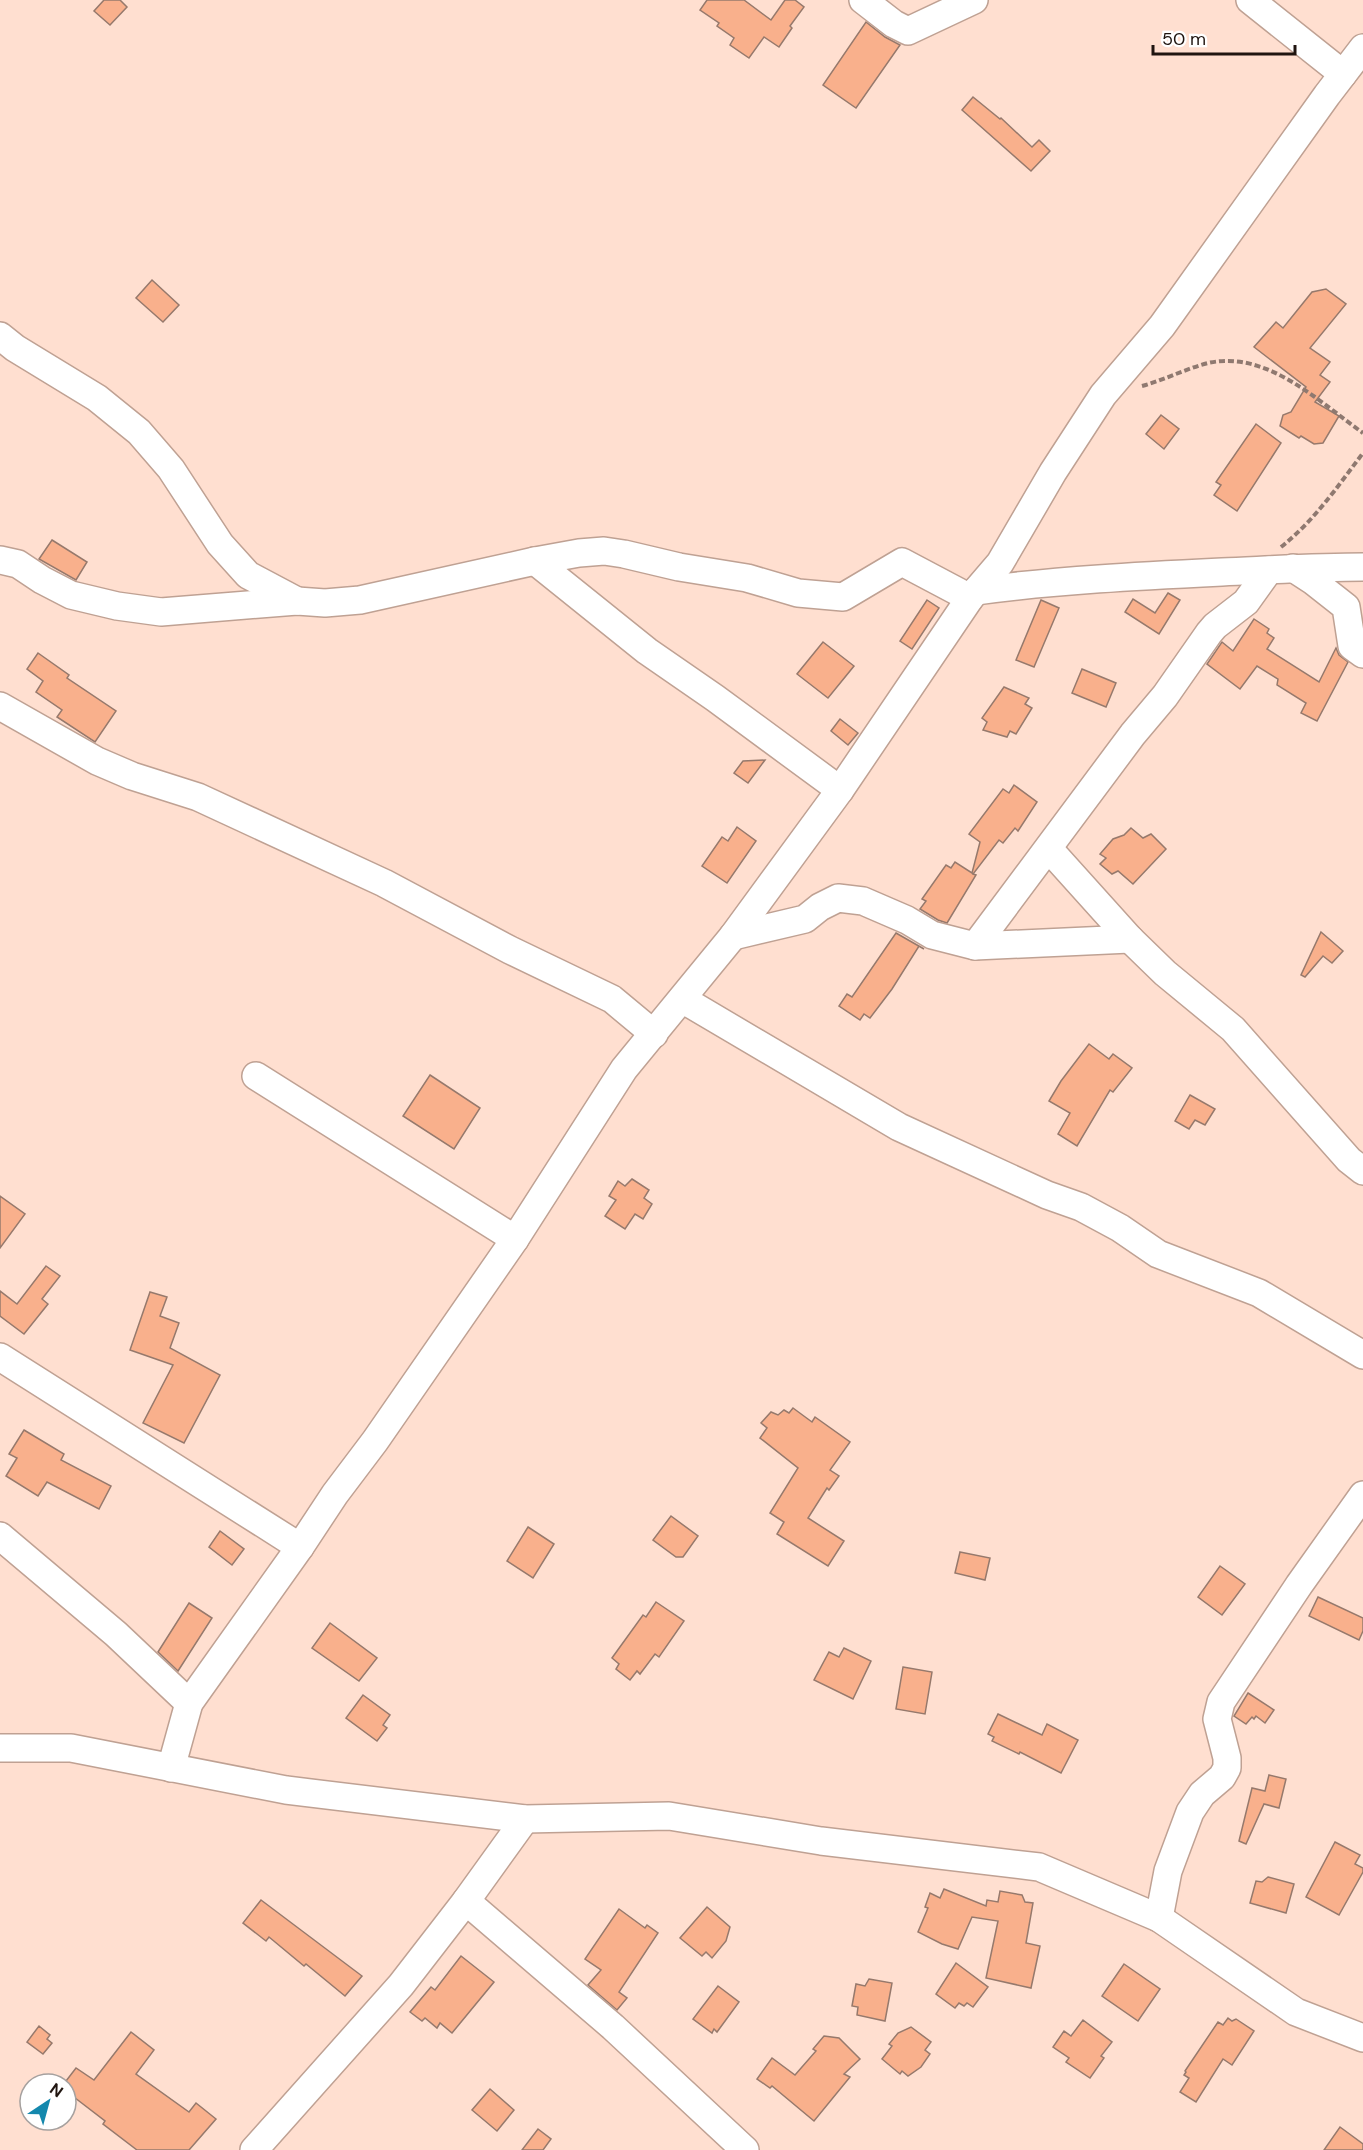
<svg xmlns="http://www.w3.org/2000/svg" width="1363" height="2150" font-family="'DM Sans',sans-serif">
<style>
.building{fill:#f9b08c;stroke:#96796c;stroke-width:1.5}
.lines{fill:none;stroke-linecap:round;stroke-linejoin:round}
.minor-casing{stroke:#bfa193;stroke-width:30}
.path{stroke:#8f7970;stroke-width:4;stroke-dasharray:6 3;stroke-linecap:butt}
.minor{stroke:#fff;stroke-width:27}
</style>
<rect width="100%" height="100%" fill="#ffdfd0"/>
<!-- building -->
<g class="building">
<path d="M 104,0 L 120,0 L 127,7 L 110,25 L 94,11 Z"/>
<path d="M 707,0 L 744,0 L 771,20 L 785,0 L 795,0 L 804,7 L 790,26 L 792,28 L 779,47 L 764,37 L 749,58 L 730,45 L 734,38 L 717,26 L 719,23 L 700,10 Z"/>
<path d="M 866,22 L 885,37 L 900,45 L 856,108 L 823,85 Z"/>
<path d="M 973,97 L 1000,119 L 1001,118 L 1032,147 L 1039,140 L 1050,151 L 1031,171 L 962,110 Z"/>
<path d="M 152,280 L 179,305 L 163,322 L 136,298 Z"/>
<path d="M 1326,289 L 1346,304 L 1310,348 L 1330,362 L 1320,375 L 1330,382 L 1315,402 L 1339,416 L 1323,443 L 1314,444 L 1301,436 L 1299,438 L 1280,426 L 1283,415 L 1291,412 L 1306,387 L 1254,347 L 1276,322 L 1283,328 L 1312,292 Z"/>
<path d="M 1161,415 L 1179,429 L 1164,449 L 1146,434 Z"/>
<path d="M 1256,424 L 1281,443 L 1237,511 L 1214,495 L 1221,485 L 1216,482 Z"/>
<path d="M 52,540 L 87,562 L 76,580 L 39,559 Z"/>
<path d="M 1168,593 L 1180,600 L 1159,634 L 1125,612 L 1133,599 L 1155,613 Z"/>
<path d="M 927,600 L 939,608 L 912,649 L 900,641 Z"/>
<path d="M 1041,600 L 1059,608 L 1034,667 L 1016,660 Z"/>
<path d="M 1254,619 L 1269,629 L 1267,633 L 1274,638 L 1267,649 L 1319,682 L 1336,648 L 1339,655 L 1348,662 L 1317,721 L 1301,713 L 1306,703 L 1277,685 L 1278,679 L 1257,666 L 1240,689 L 1207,664 L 1222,642 L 1233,651 Z"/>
<path d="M 823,642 L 854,666 L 828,698 L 797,674 Z"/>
<path d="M 38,653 L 69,675 L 67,678 L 116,711 L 95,742 L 57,717 L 62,710 L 36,692 L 43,681 L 27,669 Z"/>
<path d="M 1082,669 L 1116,683 L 1106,707 L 1072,693 Z"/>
<path d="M 1004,687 L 1029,698 L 1025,704 L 1032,708 L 1016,734 L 1010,731 L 1007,737 L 983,730 L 987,722 L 982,718 Z"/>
<path d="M 840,719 L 858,733 L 848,745 L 831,731 Z"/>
<path d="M 765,760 L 748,783 L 734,773 L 743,761 Z"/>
<path d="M 1014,785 L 1037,802 L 1018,831 L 1015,828 L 1003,843 L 999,840 L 973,874 L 976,875 L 947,923 L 938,920 L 920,909 L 926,901 L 922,899 L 946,865 L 951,868 L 955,862 L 972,873 L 980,842 L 969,834 L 1003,789 L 1009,793 Z"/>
<path d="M 737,827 L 756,841 L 727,883 L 702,866 L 722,837 L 728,841 Z"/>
<path d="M 1131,828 L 1143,838 L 1151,834 L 1166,849 L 1133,884 L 1118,871 L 1112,874 L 1100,864 L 1106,858 L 1100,854 L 1113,839 L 1124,835 Z"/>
<path d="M 1321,932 L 1343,951 L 1332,963 L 1323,956 L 1305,977 L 1301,975 Z"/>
<path d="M 896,933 L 924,949 L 919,946 L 892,989 L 870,1018 L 864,1014 L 860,1020 L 839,1006 L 847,994 L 852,997 Z"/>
<path d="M 1089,1044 L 1109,1059 L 1113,1054 L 1132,1068 L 1113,1092 L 1110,1090 L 1077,1146 L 1058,1134 L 1070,1113 L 1049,1101 L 1061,1081 Z"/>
<path d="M 430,1075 L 480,1108 L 454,1149 L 403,1116 Z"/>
<path d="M 1190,1095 L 1215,1109 L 1205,1125 L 1195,1120 L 1189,1129 L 1175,1121 Z"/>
<path d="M 632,1179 L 649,1190 L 644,1198 L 652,1204 L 643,1219 L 635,1214 L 625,1229 L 605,1216 L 616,1200 L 609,1196 L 618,1181 L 625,1186 Z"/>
<path d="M 0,1196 L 25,1214 L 0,1248 Z"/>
<path d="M 46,1266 L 60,1276 L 42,1299 L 48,1304 L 24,1334 L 0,1316 L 0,1291 L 17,1304 Z"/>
<path d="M 150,1292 L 167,1297 L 160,1316 L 179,1323 L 170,1348 L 220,1375 L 184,1443 L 143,1423 L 173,1365 L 130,1350 Z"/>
<path d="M 793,1408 L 812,1422 L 815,1417 L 850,1442 L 830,1470 L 839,1476 L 829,1490 L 827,1488 L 808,1518 L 844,1541 L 828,1566 L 777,1534 L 784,1522 L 770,1513 L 798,1468 L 760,1438 L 767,1428 L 761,1423 L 771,1412 L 778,1415 L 784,1410 L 789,1413 Z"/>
<path d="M 24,1430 L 64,1454 L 61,1460 L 111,1486 L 99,1509 L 47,1482 L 38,1496 L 6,1476 L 17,1458 L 9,1454 Z"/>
<path d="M 671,1516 L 698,1536 L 683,1557 L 676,1557 L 653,1540 Z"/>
<path d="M 528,1527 L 554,1544 L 533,1578 L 507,1561 Z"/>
<path d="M 220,1531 L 244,1549 L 232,1565 L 209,1547 Z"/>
<path d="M 960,1552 L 990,1558 L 985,1580 L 955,1573 Z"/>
<path d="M 1220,1566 L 1245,1584 L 1222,1615 L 1198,1597 Z"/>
<path d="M 1318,1597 L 1363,1618 L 1363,1631 L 1359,1640 L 1309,1616 Z"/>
<path d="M 656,1602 L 684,1621 L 659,1657 L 655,1654 L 640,1674 L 637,1671 L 630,1680 L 616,1669 L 619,1664 L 612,1658 L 643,1615 L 646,1617 Z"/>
<path d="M 189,1603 L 212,1618 L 178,1671 L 158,1652 Z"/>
<path d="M 330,1623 L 377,1658 L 359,1681 L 312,1648 Z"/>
<path d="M 844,1648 L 871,1661 L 853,1699 L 814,1680 L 829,1652 L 839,1657 Z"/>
<path d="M 903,1667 L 932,1672 L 925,1714 L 896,1709 Z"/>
<path d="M 1248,1693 L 1274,1710 L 1265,1723 L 1256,1716 L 1254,1719 L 1252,1717 L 1246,1724 L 1234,1716 Z"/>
<path d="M 363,1695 L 390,1715 L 383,1725 L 387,1728 L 377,1741 L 346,1718 Z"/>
<path d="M 998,1714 L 1042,1735 L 1047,1724 L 1078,1740 L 1061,1773 L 1020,1752 L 1019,1754 L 992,1741 L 994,1737 L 988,1734 Z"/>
<path d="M 1269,1775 L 1286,1779 L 1279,1808 L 1264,1804 L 1246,1844 L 1239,1841 L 1252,1788 L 1265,1791 Z"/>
<path d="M 1335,1842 L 1360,1855 L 1355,1864 L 1363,1868 L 1363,1872 L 1339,1915 L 1306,1897 Z"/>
<path d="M 1268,1877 L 1294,1884 L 1286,1913 L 1250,1903 L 1256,1881 L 1262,1882 Z"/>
<path d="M 944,1889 L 986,1906 L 987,1900 L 998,1902 L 1000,1891 L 1022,1895 L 1025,1902 L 1033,1903 L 1026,1943 L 1040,1946 L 1031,1988 L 986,1978 L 998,1921 L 972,1917 L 958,1949 L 942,1944 L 918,1932 L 928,1908 L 925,1907 L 930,1893 L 940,1898 Z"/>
<path d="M 261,1900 L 362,1976 L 345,1996 L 306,1964 L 304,1966 L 269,1937 L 266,1941 L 243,1923 Z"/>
<path d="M 707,1907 L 730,1927 L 726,1941 L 712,1958 L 706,1952 L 702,1956 L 680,1938 Z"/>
<path d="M 619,1909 L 645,1928 L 647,1925 L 658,1933 L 619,1992 L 627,1998 L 617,2010 L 588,1985 L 601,1970 L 585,1959 Z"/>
<path d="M 461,1956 L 494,1982 L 452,2033 L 440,2023 L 437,2028 L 425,2018 L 422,2021 L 410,2012 L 431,1987 L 435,1990 Z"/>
<path d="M 956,1963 L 988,1987 L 973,2007 L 967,2003 L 964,2006 L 959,2003 L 955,2008 L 936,1994 Z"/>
<path d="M 1124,1964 L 1160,1989 L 1138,2021 L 1102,1996 Z"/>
<path d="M 869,1979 L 892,1983 L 885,2021 L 857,2015 L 858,2007 L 852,2006 L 856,1984 L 865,1986 Z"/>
<path d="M 718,1986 L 739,2002 L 717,2032 L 714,2029 L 712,2033 L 693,2019 Z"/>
<path d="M 1228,2018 L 1232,2021 L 1236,2019 L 1254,2031 L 1232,2065 L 1223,2059 L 1196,2102 L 1180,2092 L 1189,2078 L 1184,2075 L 1186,2072 L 1185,2071 L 1218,2022 L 1223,2025 Z"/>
<path d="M 1083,2020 L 1112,2042 L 1101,2056 L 1104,2058 L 1090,2078 L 1066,2062 L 1069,2058 L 1053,2047 L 1064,2031 L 1071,2036 Z"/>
<path d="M 39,2026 L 50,2035 L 47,2039 L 52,2043 L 43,2054 L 27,2042 Z"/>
<path d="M 911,2027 L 931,2042 L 925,2050 L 930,2054 L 921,2067 L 908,2076 L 902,2071 L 900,2074 L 882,2059 L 892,2046 L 889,2044 L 898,2033 Z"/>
<path d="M 131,2032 L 154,2050 L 136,2074 L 189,2112 L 196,2103 L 216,2119 L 189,2150 L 137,2150 L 103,2124 L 105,2121 L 66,2091 L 66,2081 L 76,2068 L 94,2080 Z"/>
<path d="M 824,2036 L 839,2038 L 860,2059 L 844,2074 L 850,2077 L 814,2121 L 772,2086 L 770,2088 L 757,2079 L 772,2058 L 795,2075 L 816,2051 L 813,2049 Z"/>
<path d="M 490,2089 L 514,2110 L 497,2131 L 472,2110 Z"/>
<path d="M 1340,2127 L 1363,2144 L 1363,2150 L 1324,2150 Z"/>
<path d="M 538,2129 L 551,2139 L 543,2150 L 522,2150 Z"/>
</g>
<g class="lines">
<defs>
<g id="minor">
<path d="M 863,0 L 894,24 L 908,31 L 974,0"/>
<path d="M 1250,0 L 1343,74"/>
<path d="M 0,336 L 15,348 L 97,398 L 139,432 L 171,469 L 220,544 L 248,575 L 297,601"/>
<path d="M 0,560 L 18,564 L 42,580 L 71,595 L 117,606 L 161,612 L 297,601 L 325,603 L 360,600 L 535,561 L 579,553 L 604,551 L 624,554 L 679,567 L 747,578 L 798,593 L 843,597 L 902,562 L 970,598"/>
<path d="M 535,561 L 647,651 L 715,698 L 840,790"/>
<path d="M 1293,568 L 1313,581 L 1346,607 L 1352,646 L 1363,654"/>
<path d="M 976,591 C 1058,580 1140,576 1222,572 C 1269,570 1316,567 1363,567"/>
<path d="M 0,706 L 97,761 L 132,776 L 198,797 L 384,883 L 510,950 L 612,999 L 654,1034"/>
<path d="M 1049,849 L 1130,939 L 1165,973 L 1233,1029 L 1349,1160 L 1363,1171"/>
<path d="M 733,936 L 805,919 L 820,907 L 838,898 L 863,901 L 907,920 L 932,935 L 975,946 L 1130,939"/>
<path d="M 975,946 L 1133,734 L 1165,696 L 1209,633 L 1215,626 L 1246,602 L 1269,570"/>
<path d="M 682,999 L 899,1127 L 1047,1195 L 1081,1207 L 1120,1228 L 1158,1254 L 1259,1293 L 1363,1355"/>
<path d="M 256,1076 L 515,1239"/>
<path d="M 0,1357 L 300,1547"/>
<path d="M 0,1536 L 116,1634 L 189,1703"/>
<path d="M 0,1748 L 71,1748 L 286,1790 L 525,1819 L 669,1816 L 821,1841 L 1039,1867 L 1159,1918 L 1296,2012 L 1363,2038"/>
<path d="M 171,1768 L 189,1703 L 300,1547 L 335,1494 L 375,1441 L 515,1239 L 624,1069 L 733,936 L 840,790 L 970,598 L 1000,563 L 1053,472 L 1103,395 L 1162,326 L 1327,95 L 1363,48"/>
<path d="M 466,1901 L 613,2027 L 745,2150"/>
<path d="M 1159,1918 L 1168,1871 L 1190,1812 L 1202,1794 L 1222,1777 L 1227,1768 L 1227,1758 L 1217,1719 L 1221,1702 L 1299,1585 L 1363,1495"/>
<path d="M 254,2150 L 401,1985 L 466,1901 L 525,1819"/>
</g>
</defs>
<!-- minor casing -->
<use href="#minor" class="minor-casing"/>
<!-- path -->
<g class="path">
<path d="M 1142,386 C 1164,380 1185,369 1208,363 C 1267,350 1318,401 1363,433"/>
<path d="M 1281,547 C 1314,521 1338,486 1363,453"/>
</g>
<!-- minor -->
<use href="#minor" class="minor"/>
</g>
<!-- north arrow -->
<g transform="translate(48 2102) rotate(36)"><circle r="28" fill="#ffffff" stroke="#a6a19f" stroke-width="1.5"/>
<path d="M0-4.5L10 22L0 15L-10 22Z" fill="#1488ad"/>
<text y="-9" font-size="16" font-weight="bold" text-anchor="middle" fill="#201510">N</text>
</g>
<!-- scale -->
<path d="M1153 45v9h142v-9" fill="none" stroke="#201510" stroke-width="3"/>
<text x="1162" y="45" font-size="18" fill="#201510" stroke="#ffffff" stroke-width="4.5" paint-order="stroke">50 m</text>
</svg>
